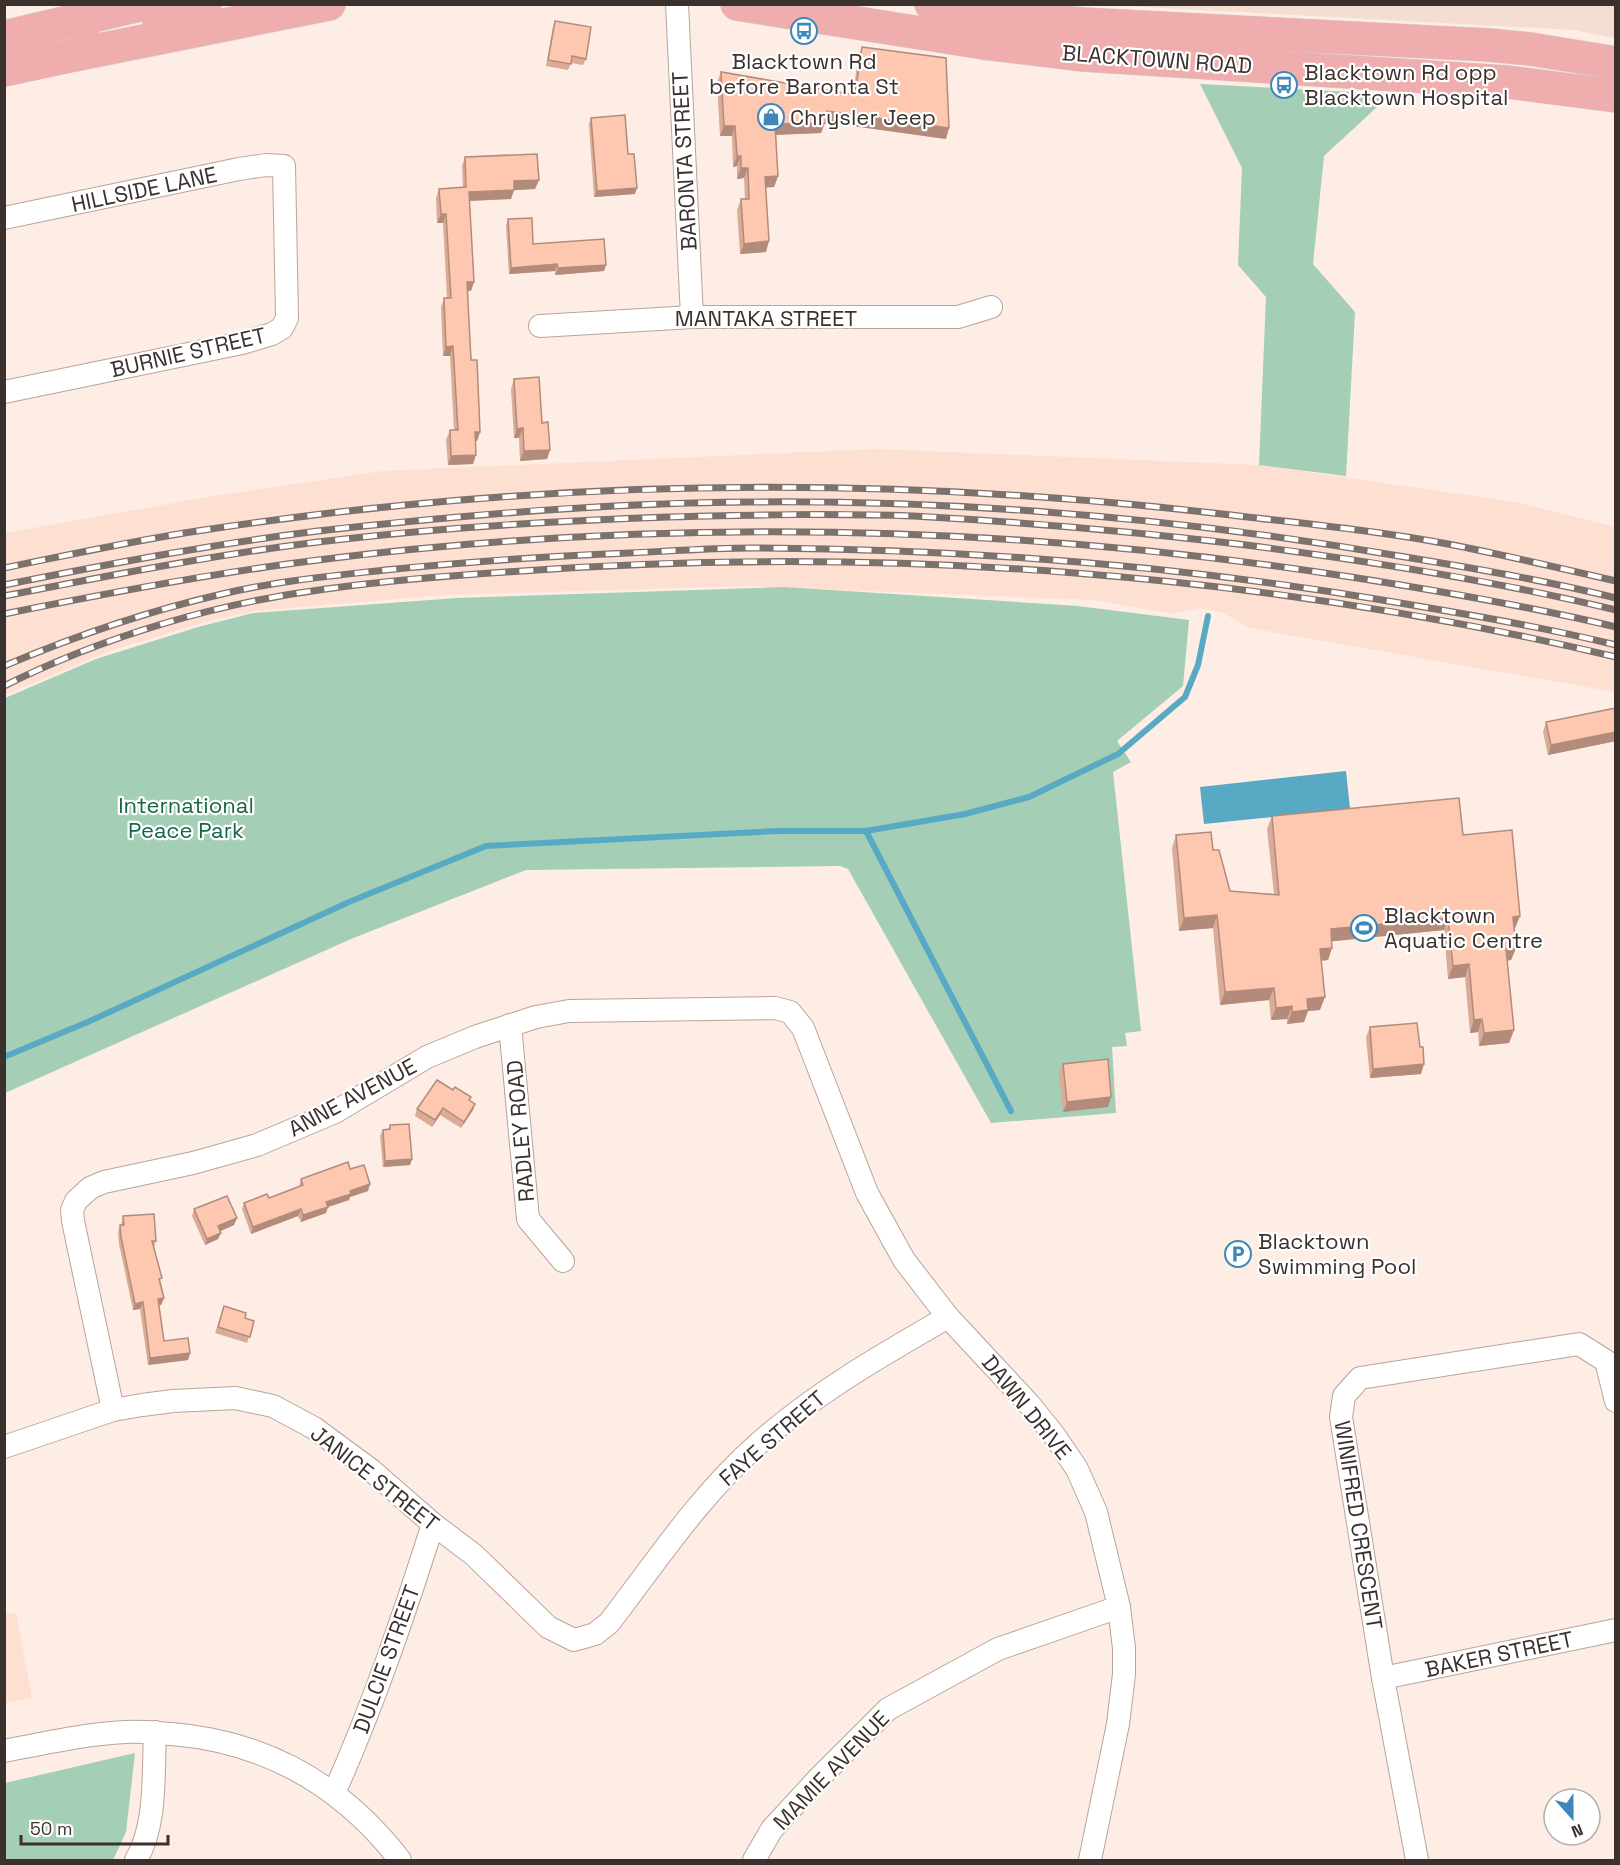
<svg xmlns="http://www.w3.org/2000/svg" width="1620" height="1865" font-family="'Space Grotesk',sans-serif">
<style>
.built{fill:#fde0d2}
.medical{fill:#f4ded2}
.green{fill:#a4ceb6}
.water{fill:#58a9c3}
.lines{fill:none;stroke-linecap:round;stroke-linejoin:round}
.stream{stroke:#58a9c3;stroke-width:6}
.minor-casing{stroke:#b8a49a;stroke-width:24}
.primary-casing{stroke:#d4d2d1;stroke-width:34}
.minor{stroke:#fff;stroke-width:22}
.primary{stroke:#efadae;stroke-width:33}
.rail-casing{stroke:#7d716c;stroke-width:7}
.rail{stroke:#fff;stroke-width:4.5;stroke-dasharray:14;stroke-linecap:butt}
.wall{fill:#daab97}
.shaded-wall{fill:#b28b7b}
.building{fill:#fec7b0;stroke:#b28b7b;stroke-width:1.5}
.labels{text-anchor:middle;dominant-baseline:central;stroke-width:4.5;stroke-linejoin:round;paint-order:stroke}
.street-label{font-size:22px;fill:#3a312e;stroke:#fff}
.poi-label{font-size:22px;fill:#3a312e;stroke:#fff;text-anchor:start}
.park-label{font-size:22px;fill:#156644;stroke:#fff}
</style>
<rect width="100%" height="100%" fill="#feede4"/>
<!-- built -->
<g class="built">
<path d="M 877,449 L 1259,465 L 1515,502 L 1615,527 L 1615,692 L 1249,628 L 1222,612 L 1200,608 L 1173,614 L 1094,600 L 745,586 L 445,595 L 255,611 L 213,620 L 113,650 L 5,695 L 5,533 L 213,496 L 382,471 Z"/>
<path d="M 16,1612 L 32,1698 L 5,1703 L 5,1614 Z"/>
</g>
<!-- medical -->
<path class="medical" d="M 1107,5 L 1615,5 L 1615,38 L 1573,30 Z"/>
<!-- green -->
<g class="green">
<path d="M 1200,84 L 1391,94 L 1324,156 L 1313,264 L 1355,312 L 1346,476 L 1259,465 L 1266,297 L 1238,265 L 1242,168 Z"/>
<path d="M 784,587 L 1078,606 L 1189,620 L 1183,686 L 1117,741 L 1131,762 L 1113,772 L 1141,1031 L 1125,1033 L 1127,1046 L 1112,1047 L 1116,1113 L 991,1123 L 848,869 L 840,866 L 526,870 L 351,939 L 5,1093 L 5,698 L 96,659 L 198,627 L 253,613 L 457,598 Z"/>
<path d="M 135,1753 L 126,1832 L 113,1860 L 5,1860 L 5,1783 Z"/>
</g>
<!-- water -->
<path class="water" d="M 1346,771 L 1350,809 L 1204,824 L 1200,787 Z"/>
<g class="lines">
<!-- stream -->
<g class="stream">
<path d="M 866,831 L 1011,1111"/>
<path d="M 4,1057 L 90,1021 L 349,902 L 486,846 L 778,831 L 866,831 L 965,814 L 1029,797 L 1118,754 L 1185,697 L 1198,665 L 1208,616"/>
</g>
<defs>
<g id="minor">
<path d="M 677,4 L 692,317"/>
<path d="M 4,218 L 239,169 L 266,165 L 284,166 L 287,318 L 282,328 L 272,334 L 242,343 L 4,392"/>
<path d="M 540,326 L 692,317 L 958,317 L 991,307"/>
<path d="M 510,1025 L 528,1219 L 563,1261"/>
<path d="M 113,1410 L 73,1221 L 72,1210 L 76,1201 L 90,1188 L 104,1182 L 193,1163 L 257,1145 L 335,1112 L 427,1057 L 475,1037 L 536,1017 L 569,1011 L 775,1008 L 790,1012 L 803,1028 L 867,1193 L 904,1260 L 948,1317 L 1029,1404 L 1054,1435 L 1077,1469 L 1096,1512 L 1119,1607 L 1124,1648 L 1124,1674 L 1118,1724 L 1090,1860"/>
<path d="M 4,1447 L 113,1410 L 142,1405 L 173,1401 L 235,1398 L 273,1406 L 314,1428 L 371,1470 L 433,1524 L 474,1555 L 548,1627 L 574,1640 L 595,1634 L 609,1623 C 656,1562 700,1495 758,1444 C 815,1393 882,1355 948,1317"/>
<path d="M 1383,1678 L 1616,1630"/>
<path d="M 4,1751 C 45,1743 85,1734 126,1732 C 141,1731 157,1733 172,1734 C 267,1742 342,1785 400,1860"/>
<path d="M 334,1793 C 373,1706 404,1615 433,1524"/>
<path d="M 136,1860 C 157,1825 153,1773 155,1732"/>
<path d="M 754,1860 L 772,1829 L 819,1778 L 888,1709 L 998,1649 L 1119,1607"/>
<path d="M 1417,1860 L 1383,1678 L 1341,1417 L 1344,1396 L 1360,1378 L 1579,1344 L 1606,1361 L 1616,1401"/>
</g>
<g id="primary">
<path d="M 737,4 L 984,43 L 1084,55 L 1507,82 L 1616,96"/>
<path d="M 931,4 L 1030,19 L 1082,24 L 1489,45 L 1530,49 L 1616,63"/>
<path d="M 159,25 L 205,4"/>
<path d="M 4,37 L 144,4"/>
<path d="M 74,55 L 329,4"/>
<path d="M 4,70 L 74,55 L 93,48"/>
</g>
</defs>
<!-- minor casing -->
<use href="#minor" class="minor-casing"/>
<!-- primary casing -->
<use href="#primary" class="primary-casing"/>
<!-- minor -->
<use href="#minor" class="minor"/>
<!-- primary -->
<use href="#primary" class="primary"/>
<defs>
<g id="rail">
<path d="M 4,568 C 68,555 132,541 197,531 C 536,479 881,474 1222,514 C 1297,523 1374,530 1448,544 C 1504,555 1560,568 1616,581"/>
<path d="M 4,585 C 109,564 213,544 318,531 C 461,515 606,503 749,502 C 967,500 1185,519 1399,556 C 1472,568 1544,580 1616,598"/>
<path d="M 4,596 C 108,576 213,555 318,542 C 434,528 551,521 668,517 C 749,515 831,513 913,516 C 1021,522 1130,531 1238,544 C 1364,560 1491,580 1616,610"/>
<path d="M 4,614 C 108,593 213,573 318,560 C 661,517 1010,524 1351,577 C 1440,591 1528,606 1616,627"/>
<path d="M 4,666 C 75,636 148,611 222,594 C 276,581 331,576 385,570 C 466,562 548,556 630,553 C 671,551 712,548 753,548 C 964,549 1174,565 1382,600 C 1460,613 1538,626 1616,645"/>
<path d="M 4,686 C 102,637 217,603 326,589 C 391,580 456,575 522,571 C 883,545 1263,573 1616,657"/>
</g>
</defs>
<!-- rail casing -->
<use href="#rail" class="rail-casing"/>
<!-- rail -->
<use href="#rail" class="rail"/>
</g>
<!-- wall -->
<g class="wall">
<path d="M 555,21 L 586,59 L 583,65 L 571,63 L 568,70 L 546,66 L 553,27 Z"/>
<path d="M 862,47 L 946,139 L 825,122 L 821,133 L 776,135 L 778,176 L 774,187 L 765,187 L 766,252 L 740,254 L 737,210 L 741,199 L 745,199 L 744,178 L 737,179 L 737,166 L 733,167 L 732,136 L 720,136 L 717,83 L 721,72 L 853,94 L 858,58 Z"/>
<path d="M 591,118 L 628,154 L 635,194 L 594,197 L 589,124 Z"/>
<path d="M 465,157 L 539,180 L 535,189 L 514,190 L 511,199 L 470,201 L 471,291 L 467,291 L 471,360 L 480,432 L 477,441 L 476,441 L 473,464 L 448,465 L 446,440 L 450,430 L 454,430 L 450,356 L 443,356 L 441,307 L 444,298 L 447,298 L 443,223 L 437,223 L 436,198 L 439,189 L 463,188 L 462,166 Z"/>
<path d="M 508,219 L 533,244 L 606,265 L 604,271 L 555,275 L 555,271 L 509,274 L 506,226 Z"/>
<path d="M 514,379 L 542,423 L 550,450 L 547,459 L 520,461 L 519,438 L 514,438 L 511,389 Z"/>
<path d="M 1616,708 L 1616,741 L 1548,755 L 1543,732 L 1546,722 Z"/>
<path d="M 1272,816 L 1463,835 L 1520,916 L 1515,928 L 1514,929 L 1516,948 L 1511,960 L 1507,961 L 1514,1030 L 1509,1043 L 1479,1046 L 1478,1032 L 1470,1033 L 1465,977 L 1448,979 L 1444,930 L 1332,941 L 1332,948 L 1328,960 L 1321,961 L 1320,1010 L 1308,1011 L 1304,1022 L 1287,1024 L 1287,1019 L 1271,1020 L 1269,1000 L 1220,1005 L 1213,928 L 1179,931 L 1172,848 L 1176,835 L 1213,850 L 1230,891 L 1274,894 L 1267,829 Z"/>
<path d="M 1370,1027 L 1420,1047 L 1421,1074 L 1370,1078 L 1366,1037 Z"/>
<path d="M 1063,1064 L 1111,1097 L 1108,1107 L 1063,1112 L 1059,1073 Z"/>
<path d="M 470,1100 L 475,1104 L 473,1110 L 461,1128 L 440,1115 L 432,1127 L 415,1116 L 417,1109 Z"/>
<path d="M 390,1125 L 412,1159 L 410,1165 L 383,1167 L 380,1136 L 383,1130 L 389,1129 Z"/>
<path d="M 350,1169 L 368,1191 L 350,1197 L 349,1200 L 328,1207 L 326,1213 L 301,1222 L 298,1216 L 251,1234 L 242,1209 L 244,1203 L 269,1198 L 299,1186 L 301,1179 Z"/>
<path d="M 194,1209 L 234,1225 L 220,1231 L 218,1239 L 205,1245 L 192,1216 Z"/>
<path d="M 123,1216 L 156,1241 L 154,1247 L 164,1298 L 161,1305 L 159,1305 L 164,1341 L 190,1353 L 188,1360 L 148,1365 L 140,1309 L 133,1310 L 119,1244 L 118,1232 L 120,1225 L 121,1225 Z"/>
<path d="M 224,1306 L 245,1318 L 254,1321 L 247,1343 L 215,1333 Z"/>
</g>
<!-- shaded-wall -->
<g class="shaded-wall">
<path d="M 827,111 L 949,128 L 946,139 L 823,122 Z"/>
<path d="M 825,123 L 821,133 L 771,135 L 775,124 Z"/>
<path d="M 724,126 L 735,126 L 732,136 L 720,136 Z"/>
<path d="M 737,156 L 741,156 L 737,166 L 733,167 Z"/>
<path d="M 741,168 L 748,168 L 744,178 L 737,179 Z"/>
<path d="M 778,176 L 774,187 L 761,188 L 765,177 Z"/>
<path d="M 539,180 L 535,189 L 514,190 L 511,199 L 466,201 L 469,192 L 514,181 Z"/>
<path d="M 637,188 L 635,194 L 594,197 L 597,191 Z"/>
<path d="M 441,214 L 446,214 L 443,223 L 437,223 Z"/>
<path d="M 769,241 L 766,252 L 740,254 L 744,244 Z"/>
<path d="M 557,264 L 555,271 L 509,274 L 511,268 Z"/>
<path d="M 606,265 L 604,271 L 555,275 L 558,268 Z"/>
<path d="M 467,282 L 474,282 L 471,291 L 464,291 Z"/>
<path d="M 453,346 L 450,356 L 443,356 L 446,347 Z"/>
<path d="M 523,428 L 519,438 L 514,438 L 517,429 Z"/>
<path d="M 475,432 L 480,432 L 477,441 L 472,441 Z"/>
<path d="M 550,450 L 547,459 L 520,461 L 524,451 Z"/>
<path d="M 476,455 L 473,464 L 448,465 L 451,456 Z"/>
<path d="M 1616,732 L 1616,741 L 1548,755 L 1551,745 Z"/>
<path d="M 1217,915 L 1213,928 L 1179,931 L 1184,918 Z"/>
<path d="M 1520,916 L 1515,928 L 1508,929 L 1513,917 Z"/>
<path d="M 1448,918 L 1444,930 L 1326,942 L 1331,929 Z"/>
<path d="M 1332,948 L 1328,960 L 1316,961 L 1320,949 Z"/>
<path d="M 1516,948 L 1511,960 L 1502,961 L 1506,949 Z"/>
<path d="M 1469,964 L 1465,977 L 1448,979 L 1453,966 Z"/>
<path d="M 1274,988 L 1269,1000 L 1220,1005 L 1225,992 Z"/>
<path d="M 1325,997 L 1320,1010 L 1308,1011 L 1304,1022 L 1287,1024 L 1292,1012 L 1307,999 Z"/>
<path d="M 1292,1006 L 1287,1019 L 1271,1020 L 1276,1008 Z"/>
<path d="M 1482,1019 L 1478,1032 L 1470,1033 L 1474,1020 Z"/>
<path d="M 1514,1030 L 1509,1043 L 1479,1046 L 1484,1033 Z"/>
<path d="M 1424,1064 L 1421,1074 L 1370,1078 L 1373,1069 Z"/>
<path d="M 1111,1097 L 1108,1107 L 1063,1112 L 1067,1102 Z"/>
<path d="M 475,1104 L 473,1110 L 461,1128 L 464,1122 Z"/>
<path d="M 443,1108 L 440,1115 L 432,1127 L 435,1120 Z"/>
<path d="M 412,1159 L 410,1165 L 383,1167 L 385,1161 Z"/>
<path d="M 370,1184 L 368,1191 L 350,1197 L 349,1200 L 328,1207 L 326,1213 L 301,1222 L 303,1215 L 326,1202 L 350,1191 Z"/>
<path d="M 301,1209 L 298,1216 L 251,1234 L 253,1227 Z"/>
<path d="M 237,1218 L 234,1225 L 216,1233 L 218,1226 Z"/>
<path d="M 221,1233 L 218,1239 L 205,1245 L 207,1239 Z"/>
<path d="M 164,1298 L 161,1305 L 156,1306 L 158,1299 Z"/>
<path d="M 143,1302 L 140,1309 L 133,1310 L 135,1304 Z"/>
<path d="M 190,1353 L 188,1360 L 148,1365 L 150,1358 Z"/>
</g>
<!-- building -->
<g class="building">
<path d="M 555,21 L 591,27 L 586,59 L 572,56 L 571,64 L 548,60 Z"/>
<path d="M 862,47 L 946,58 L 949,128 L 827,111 L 825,123 L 775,124 L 778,176 L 765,177 L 769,241 L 744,244 L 741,199 L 749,199 L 748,168 L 741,168 L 741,156 L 737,156 L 735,126 L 724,126 L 721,72 L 855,95 Z"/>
<path d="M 625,115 L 628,154 L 634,154 L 637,188 L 597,191 L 591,118 Z"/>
<path d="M 537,154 L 539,180 L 514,181 L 514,190 L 469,192 L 474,282 L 467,282 L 471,360 L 477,360 L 480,432 L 475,432 L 476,455 L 451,456 L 450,430 L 458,430 L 453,346 L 446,347 L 444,298 L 451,298 L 446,214 L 441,214 L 439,189 L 466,187 L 465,157 Z"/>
<path d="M 532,218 L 533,244 L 604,239 L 606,265 L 558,268 L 557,264 L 511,268 L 508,219 Z"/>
<path d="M 539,377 L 542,423 L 548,422 L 550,450 L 524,451 L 523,428 L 517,429 L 514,379 Z"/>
<path d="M 1616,708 L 1616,732 L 1551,745 L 1546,722 Z"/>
<path d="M 1459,798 L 1463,835 L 1512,830 L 1520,916 L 1513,917 L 1516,948 L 1506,949 L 1514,1030 L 1484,1033 L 1482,1019 L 1474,1020 L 1469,964 L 1453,966 L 1448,918 L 1331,929 L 1332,948 L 1320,949 L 1325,997 L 1307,999 L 1308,1010 L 1292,1012 L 1292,1006 L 1276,1008 L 1274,988 L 1225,992 L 1217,915 L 1184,918 L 1176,835 L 1211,832 L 1213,850 L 1219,850 L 1230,891 L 1279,895 L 1272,816 Z"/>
<path d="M 1417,1023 L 1420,1047 L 1423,1047 L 1424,1064 L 1373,1069 L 1370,1027 Z"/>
<path d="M 1108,1059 L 1111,1097 L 1067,1102 L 1063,1064 Z"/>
<path d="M 437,1080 L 453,1090 L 455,1087 L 471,1097 L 469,1100 L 475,1104 L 464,1122 L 443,1108 L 435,1120 L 417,1109 Z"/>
<path d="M 409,1124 L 412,1159 L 385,1161 L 383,1130 L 390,1129 L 390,1125 Z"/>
<path d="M 348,1162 L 350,1169 L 364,1165 L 370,1184 L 350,1191 L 351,1194 L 326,1202 L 328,1207 L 303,1215 L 301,1209 L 253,1227 L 244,1203 L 267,1194 L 269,1198 L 303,1185 L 301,1179 Z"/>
<path d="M 227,1196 L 237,1218 L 218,1226 L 221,1233 L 207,1239 L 194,1209 Z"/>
<path d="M 154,1214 L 156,1241 L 152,1241 L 162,1278 L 159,1279 L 164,1298 L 158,1299 L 164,1341 L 188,1338 L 190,1353 L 150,1358 L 143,1302 L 135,1304 L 121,1237 L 120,1225 L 124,1225 L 123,1216 Z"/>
<path d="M 224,1306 L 246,1313 L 245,1318 L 254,1321 L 250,1337 L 218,1327 Z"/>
</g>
<!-- icons -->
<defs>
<symbol id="bus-ring" viewBox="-11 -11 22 22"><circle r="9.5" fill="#fff" stroke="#3d87bb" stroke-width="1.5"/><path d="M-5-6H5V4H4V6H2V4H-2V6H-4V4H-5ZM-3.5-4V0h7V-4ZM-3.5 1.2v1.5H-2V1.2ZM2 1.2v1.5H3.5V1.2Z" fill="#3d87bb"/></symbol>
<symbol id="shop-ring" viewBox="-11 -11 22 22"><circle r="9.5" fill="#fff" stroke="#3d87bb" stroke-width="1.5"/><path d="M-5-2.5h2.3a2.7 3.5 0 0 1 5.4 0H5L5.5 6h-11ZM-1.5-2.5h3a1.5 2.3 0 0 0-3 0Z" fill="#3d87bb"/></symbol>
<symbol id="stadium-ring" viewBox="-11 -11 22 22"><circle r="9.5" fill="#fff" stroke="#3d87bb" stroke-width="1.5"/><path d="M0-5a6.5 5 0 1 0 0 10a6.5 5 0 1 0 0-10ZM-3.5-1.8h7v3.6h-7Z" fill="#3d87bb"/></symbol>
<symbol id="parking-ring" viewBox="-11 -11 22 22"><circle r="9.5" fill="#fff" stroke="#3d87bb" stroke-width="1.5"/><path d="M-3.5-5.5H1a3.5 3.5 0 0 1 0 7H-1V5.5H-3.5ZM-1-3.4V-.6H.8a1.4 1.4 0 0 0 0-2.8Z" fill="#3d87bb"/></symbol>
</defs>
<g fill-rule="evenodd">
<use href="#bus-ring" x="789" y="16" width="30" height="30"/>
<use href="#bus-ring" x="1269" y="70" width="30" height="30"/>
<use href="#shop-ring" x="756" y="102" width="30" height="30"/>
<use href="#stadium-ring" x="1349" y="913" width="30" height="30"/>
<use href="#parking-ring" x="1223" y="1239" width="30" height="30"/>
</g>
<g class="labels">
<!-- street labels -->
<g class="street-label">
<text transform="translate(1157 59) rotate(4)">BLACKTOWN ROAD</text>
<text transform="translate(684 161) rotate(-93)">BARONTA STREET</text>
<text transform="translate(144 189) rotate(-12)">HILLSIDE LANE</text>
<text x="766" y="318">MANTAKA STREET</text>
<text transform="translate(188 352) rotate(-13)">BURNIE STREET</text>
<text transform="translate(352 1097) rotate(-28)">ANNE AVENUE</text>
<text transform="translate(520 1131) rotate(-95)">RADLEY ROAD</text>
<text transform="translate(1027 1407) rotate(51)">DAWN DRIVE</text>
<text transform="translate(772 1438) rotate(-41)">FAYE STREET</text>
<text transform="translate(375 1478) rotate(38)">JANICE STREET</text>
<text transform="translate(1359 1525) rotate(81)">WINIFRED CRESCENT</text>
<text transform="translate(1499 1654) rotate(-12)">BAKER STREET</text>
<text transform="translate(386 1659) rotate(-70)">DULCIE STREET</text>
<text transform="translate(831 1770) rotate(-46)">MAMIE AVENUE</text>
</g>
<!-- poi labels -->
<g class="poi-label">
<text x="804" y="61" text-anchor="middle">Blacktown Rd<tspan x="804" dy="25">before Baronta St</tspan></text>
<text x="1304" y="72">Blacktown Rd opp<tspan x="1304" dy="25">Blacktown Hospital</tspan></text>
<text x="790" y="117">Chrysler Jeep</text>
<text x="1384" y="915">Blacktown<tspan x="1384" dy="25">Aquatic Centre</tspan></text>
<text x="1258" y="1241">Blacktown<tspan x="1258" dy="25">Swimming Pool</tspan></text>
</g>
<!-- park labels -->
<g class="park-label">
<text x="186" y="805">International<tspan x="186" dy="25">Peace Park</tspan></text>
</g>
</g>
<!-- border -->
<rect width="1620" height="1865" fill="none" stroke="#3a312e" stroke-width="12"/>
<!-- north arrow -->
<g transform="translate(1572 1817) rotate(159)"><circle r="28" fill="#ffffff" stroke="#b0adab" stroke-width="1.5"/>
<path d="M0-4.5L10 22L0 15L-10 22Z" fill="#3d87bb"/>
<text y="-9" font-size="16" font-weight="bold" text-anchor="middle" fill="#3a312e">N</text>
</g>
<!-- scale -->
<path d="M21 1835v9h147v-9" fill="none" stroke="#3a312e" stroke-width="3"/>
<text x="30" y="1835" font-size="18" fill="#3a312e" stroke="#ffffff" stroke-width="4.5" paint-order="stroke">50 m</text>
</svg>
